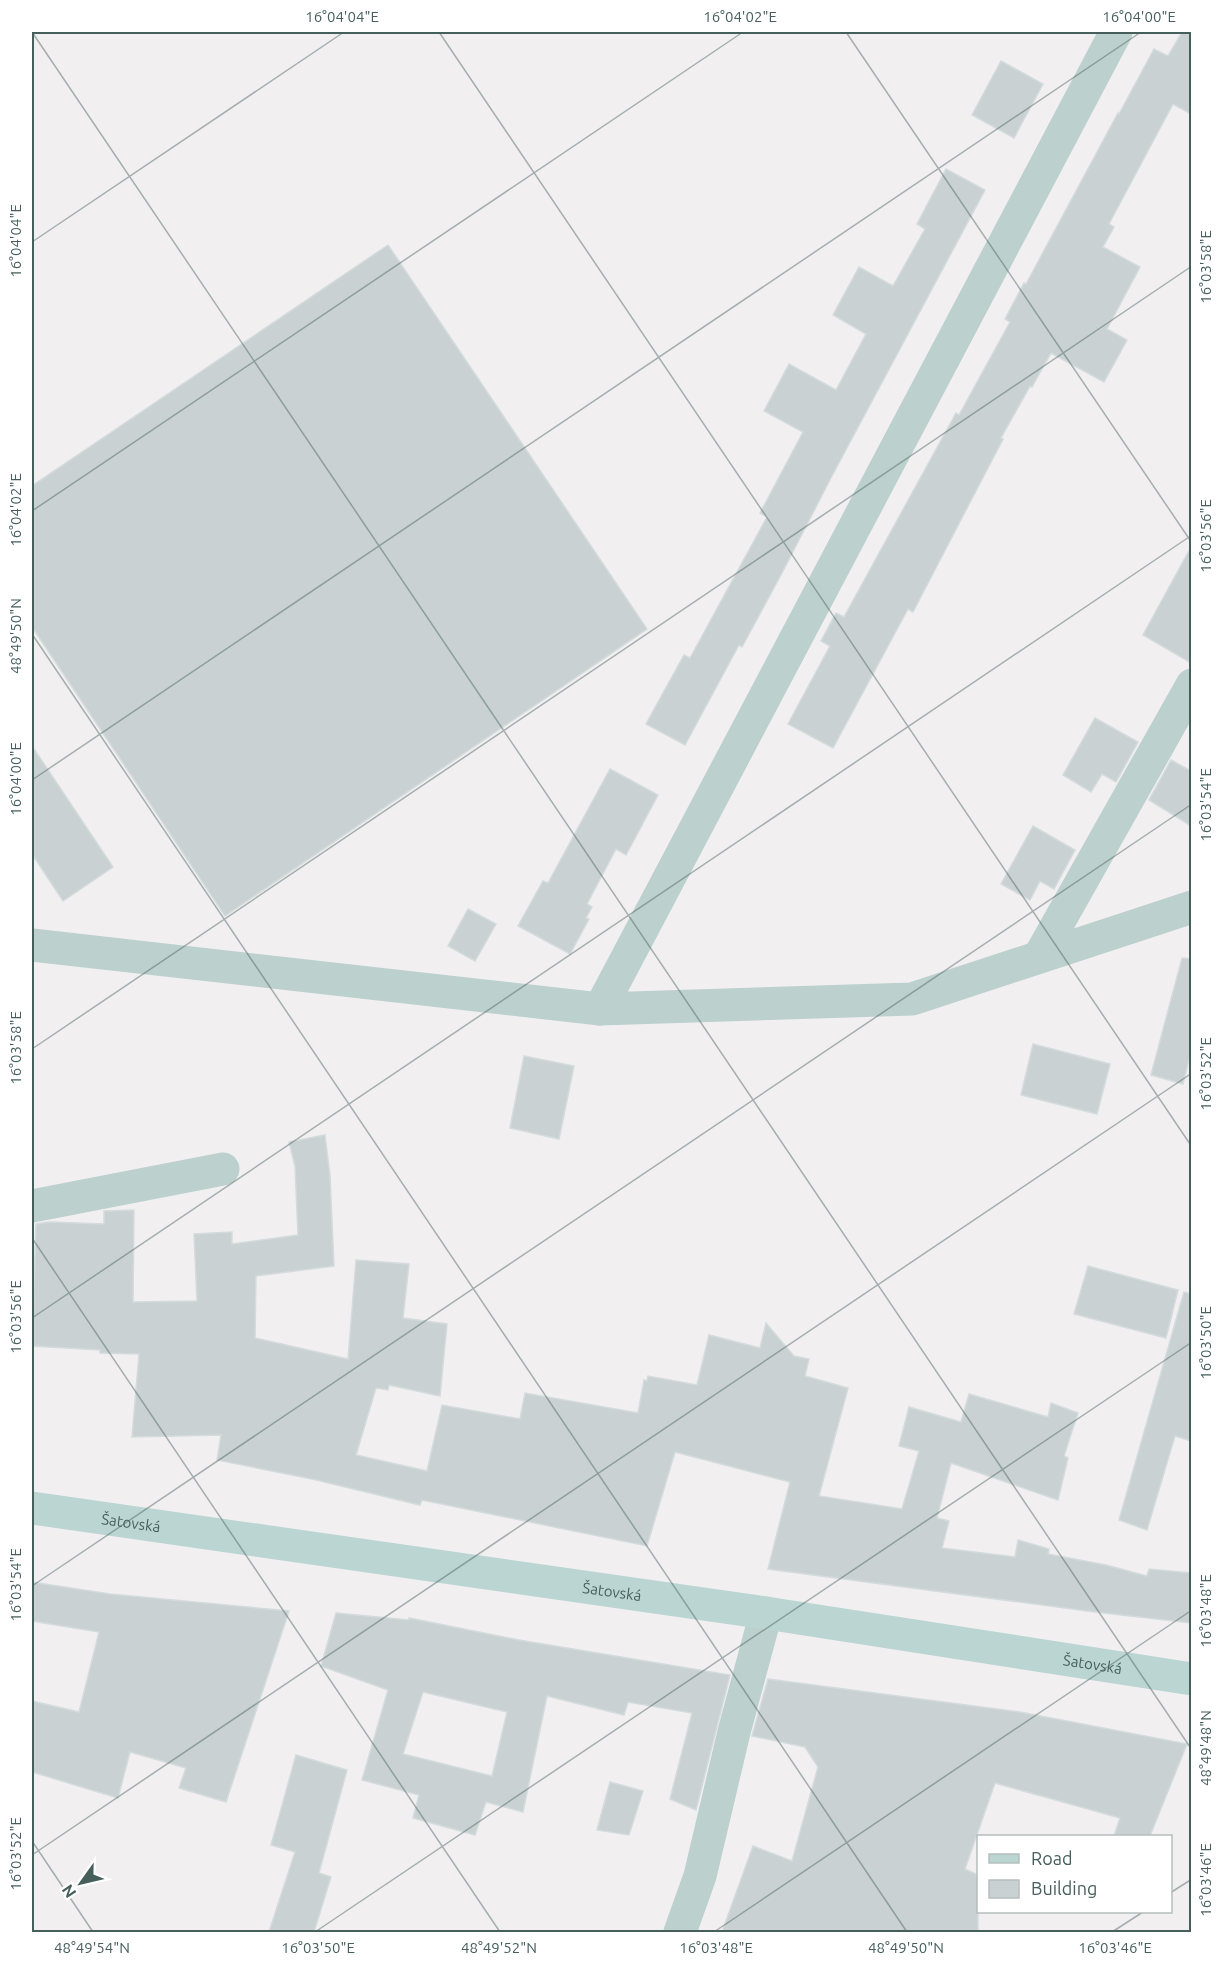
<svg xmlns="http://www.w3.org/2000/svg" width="1223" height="1964" font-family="Ubuntu,sans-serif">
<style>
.building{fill:#c9d1d2;stroke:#d3dbdc;stroke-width:1.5;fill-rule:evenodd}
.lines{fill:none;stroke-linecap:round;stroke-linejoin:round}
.minor{stroke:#bcd0cd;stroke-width:33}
.secondary{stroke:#bbd5d3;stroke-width:33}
.ticks{fill:none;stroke:#465f5b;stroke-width:1.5;stroke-opacity:0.45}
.labels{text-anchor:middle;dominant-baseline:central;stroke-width:6;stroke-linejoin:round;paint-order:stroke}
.street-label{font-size:15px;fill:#465f5b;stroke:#fff}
.neatline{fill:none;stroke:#465f5b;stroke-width:2}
.ticks-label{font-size:15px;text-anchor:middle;fill:#465f5b}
</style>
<rect width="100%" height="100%" fill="#f2eff1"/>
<!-- building -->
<g class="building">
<path d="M 1182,32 L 1191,32 L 1191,114 L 1173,104 L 1109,224 L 1114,227 L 1103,247 L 1140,267 L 1107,329 L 1127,340 L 1104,382 L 1051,353 L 1032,387 L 1030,386 L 1001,438 L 1003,439 L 913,612 L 908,609 L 833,748 L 788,724 L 830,646 L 821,641 L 836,613 L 844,617 L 956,413 L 959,415 L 1010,322 L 1005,319 L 1024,283 L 1026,284 L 1118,113 L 1119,114 L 1154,49 L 1168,56 Z"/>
<path d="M 1001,61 L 1043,84 L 1014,138 L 972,115 Z"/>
<path d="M 946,169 L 985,190 L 833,474 L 782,573 L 742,647 L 739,645 L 685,745 L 646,724 L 684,655 L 690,658 L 767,517 L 760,513 L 803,432 L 764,411 L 789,364 L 836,390 L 866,334 L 833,315 L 859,267 L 893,286 L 925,229 L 917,224 Z"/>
<path d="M 388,245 L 647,629 L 225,916 L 32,627 L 32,486 Z"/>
<path d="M 1191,547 L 1191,663 L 1143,635 Z"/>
<path d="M 1095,718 L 1138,742 L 1116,782 L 1102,774 L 1091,792 L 1063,775 Z"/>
<path d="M 32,746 L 113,867 L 63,901 L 32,854 Z"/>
<path d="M 1171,760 L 1191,771 L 1191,826 L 1149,800 Z"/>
<path d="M 610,769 L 658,795 L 626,855 L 616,849 L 587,904 L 592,907 L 586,918 L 589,919 L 570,954 L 518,926 L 543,881 L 548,883 Z"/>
<path d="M 1033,826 L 1075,850 L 1054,889 L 1040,881 L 1030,900 L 1001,884 Z"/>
<path d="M 468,909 L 496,924 L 475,961 L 448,946 Z"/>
<path d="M 1182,958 L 1191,959 L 1191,1051 L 1183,1084 L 1151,1075 Z"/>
<path d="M 1033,1044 L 1110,1064 L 1097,1114 L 1021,1095 Z"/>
<path d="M 524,1056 L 574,1066 L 559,1139 L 510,1128 Z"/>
<path d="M 325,1135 L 330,1176 L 334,1266 L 256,1276 L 255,1338 L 348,1359 L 356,1260 L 409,1264 L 403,1318 L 447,1324 L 440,1396 L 389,1385 L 388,1390 L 376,1388 L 356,1455 L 427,1471 L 442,1405 L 520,1419 L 525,1393 L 638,1413 L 644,1380 L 647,1381 L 648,1376 L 697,1385 L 709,1335 L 760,1348 L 766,1323 L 794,1356 L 809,1359 L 805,1376 L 848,1388 L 819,1496 L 902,1509 L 919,1451 L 899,1446 L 909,1407 L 961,1422 L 969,1394 L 1048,1417 L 1051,1403 L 1078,1413 L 1064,1456 L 1068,1458 L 1058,1500 L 951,1463 L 937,1518 L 949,1521 L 942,1548 L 1015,1557 L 1018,1540 L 1049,1549 L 1048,1554 L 1106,1565 L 1147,1576 L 1149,1569 L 1191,1573 L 1191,1623 L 1095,1612 L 768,1569 L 790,1482 L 675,1452 L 647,1546 L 422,1500 L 420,1505 L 312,1479 L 217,1460 L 221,1435 L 132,1437 L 139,1354 L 100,1353 L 100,1350 L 32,1346 L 36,1224 L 50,1222 L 104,1224 L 104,1211 L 134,1210 L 133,1302 L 197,1301 L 194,1234 L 232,1232 L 232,1244 L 298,1235 L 295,1166 L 289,1142 Z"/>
<path d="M 1088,1266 L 1178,1290 L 1166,1338 L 1074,1314 Z"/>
<path d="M 1184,1292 L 1191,1294 L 1191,1441 L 1175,1436 L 1147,1530 L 1119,1520 Z"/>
<path d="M 32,1582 L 110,1594 L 289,1611 L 226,1802 L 179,1788 L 186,1768 L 130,1752 L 118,1798 L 32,1772 L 32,1701 L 79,1712 L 99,1632 L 32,1621 Z"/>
<path d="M 336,1613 L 409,1620 L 409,1618 L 519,1640 L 730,1675 L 696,1810 L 670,1799 L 692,1713 L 628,1702 L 624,1715 L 547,1696 L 523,1812 L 486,1802 L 475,1835 L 413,1818 L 419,1795 L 362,1780 L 388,1690 L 321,1666 ZM 423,1692 L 507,1712 L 492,1776 L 403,1754 Z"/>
<path d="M 768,1679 L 1020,1712 L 1187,1744 L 1150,1836 L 1114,1836 L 1120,1818 L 995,1783 L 965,1869 L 978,1875 L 978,1932 L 722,1932 L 753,1846 L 792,1861 L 818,1767 L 805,1747 L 752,1736 Z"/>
<path d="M 296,1755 L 347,1770 L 319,1873 L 331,1877 L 314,1932 L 269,1932 L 295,1852 L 271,1845 Z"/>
<path d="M 610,1782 L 643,1791 L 629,1835 L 597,1830 Z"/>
</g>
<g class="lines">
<!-- minor -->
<g class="minor">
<path d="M 32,945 L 600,1009 L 912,999 L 1192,907"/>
<path d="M 1039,957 L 1192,685"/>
<path d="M 600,1009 L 1116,32"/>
<path d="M 32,1206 L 223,1169"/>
<path d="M 680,1932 L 700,1876 L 734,1732 L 766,1613"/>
</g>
<!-- secondary -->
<path class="secondary" id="s1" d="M 32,1508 L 766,1613 L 1192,1679"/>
</g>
<!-- ticks -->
<path class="ticks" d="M 32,32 L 1192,1750M 439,32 L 1192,1147M 846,32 L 1192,543M 32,242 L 344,32M 32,511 L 743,32M 32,634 L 907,1932M 32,780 L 1141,32M 32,1049 L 1192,266M 32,1238 L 500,1932M 32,1318 L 1192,535M 32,1586 L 1192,804M 32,1841 L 93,1932M 32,1855 L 1192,1073M 1170,1893 L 1192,1879M 315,1932 L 1192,1342M 714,1932 L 1192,1610M 1112,1932 L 1143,1912"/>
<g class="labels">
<!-- street labels -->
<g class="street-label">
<text stroke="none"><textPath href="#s1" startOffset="100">Šatovská</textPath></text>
<text stroke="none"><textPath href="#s1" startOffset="586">Šatovská</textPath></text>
<text stroke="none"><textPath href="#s1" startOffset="1072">Šatovská</textPath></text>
</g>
</g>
<!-- border -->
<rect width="1223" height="1964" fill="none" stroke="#ffffff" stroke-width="66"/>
<!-- legend -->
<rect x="977" y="1835" width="195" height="78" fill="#ffffff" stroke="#b5bfbd" stroke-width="1.5"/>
<rect x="989" y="1854" width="30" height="9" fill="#bbd5d3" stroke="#b5bfbd" stroke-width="1.5"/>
<text x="1031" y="1865" font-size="18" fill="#465f5b">Road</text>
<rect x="989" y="1880" width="30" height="18" fill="#c9d1d2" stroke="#b5bfbd" stroke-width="1.5"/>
<text x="1031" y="1895" font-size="18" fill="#465f5b">Building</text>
<!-- north arrow -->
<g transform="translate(81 1883) rotate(236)" stroke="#ffffff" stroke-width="4.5" paint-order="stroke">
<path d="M0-4.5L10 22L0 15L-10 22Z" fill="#465f5b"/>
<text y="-9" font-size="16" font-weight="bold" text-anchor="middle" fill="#465f5b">N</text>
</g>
<rect x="33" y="33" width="1157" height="1898" class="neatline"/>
<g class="ticks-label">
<text x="342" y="22">16°04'04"E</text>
<text x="740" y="22">16°04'02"E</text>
<text x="1139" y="22">16°04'00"E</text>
<text transform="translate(16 241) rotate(-90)" y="5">16°04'04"E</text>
<text transform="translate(1206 267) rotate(-90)" y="5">16°03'58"E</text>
<text transform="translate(16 510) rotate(-90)" y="5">16°04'02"E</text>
<text transform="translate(1206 536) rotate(-90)" y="5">16°03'56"E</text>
<text transform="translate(16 636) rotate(-90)" y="5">48°49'50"N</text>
<text transform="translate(16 779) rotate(-90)" y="5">16°04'00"E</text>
<text transform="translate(1206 805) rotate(-90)" y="5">16°03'54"E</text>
<text transform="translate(16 1048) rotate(-90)" y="5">16°03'58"E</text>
<text transform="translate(1206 1074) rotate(-90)" y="5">16°03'52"E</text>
<text transform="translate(16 1317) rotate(-90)" y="5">16°03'56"E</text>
<text transform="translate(1206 1343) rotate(-90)" y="5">16°03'50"E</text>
<text transform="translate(16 1585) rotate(-90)" y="5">16°03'54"E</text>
<text transform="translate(1206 1611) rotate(-90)" y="5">16°03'48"E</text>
<text transform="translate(1206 1748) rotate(-90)" y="5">48°49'48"N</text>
<text transform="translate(16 1854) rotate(-90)" y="5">16°03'52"E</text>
<text transform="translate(1206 1880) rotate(-90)" y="5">16°03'46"E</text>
<text x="92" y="1953">48°49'54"N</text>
<text x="318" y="1953">16°03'50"E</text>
<text x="499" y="1953">48°49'52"N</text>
<text x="716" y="1953">16°03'48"E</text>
<text x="906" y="1953">48°49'50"N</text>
<text x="1115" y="1953">16°03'46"E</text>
</g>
</svg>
